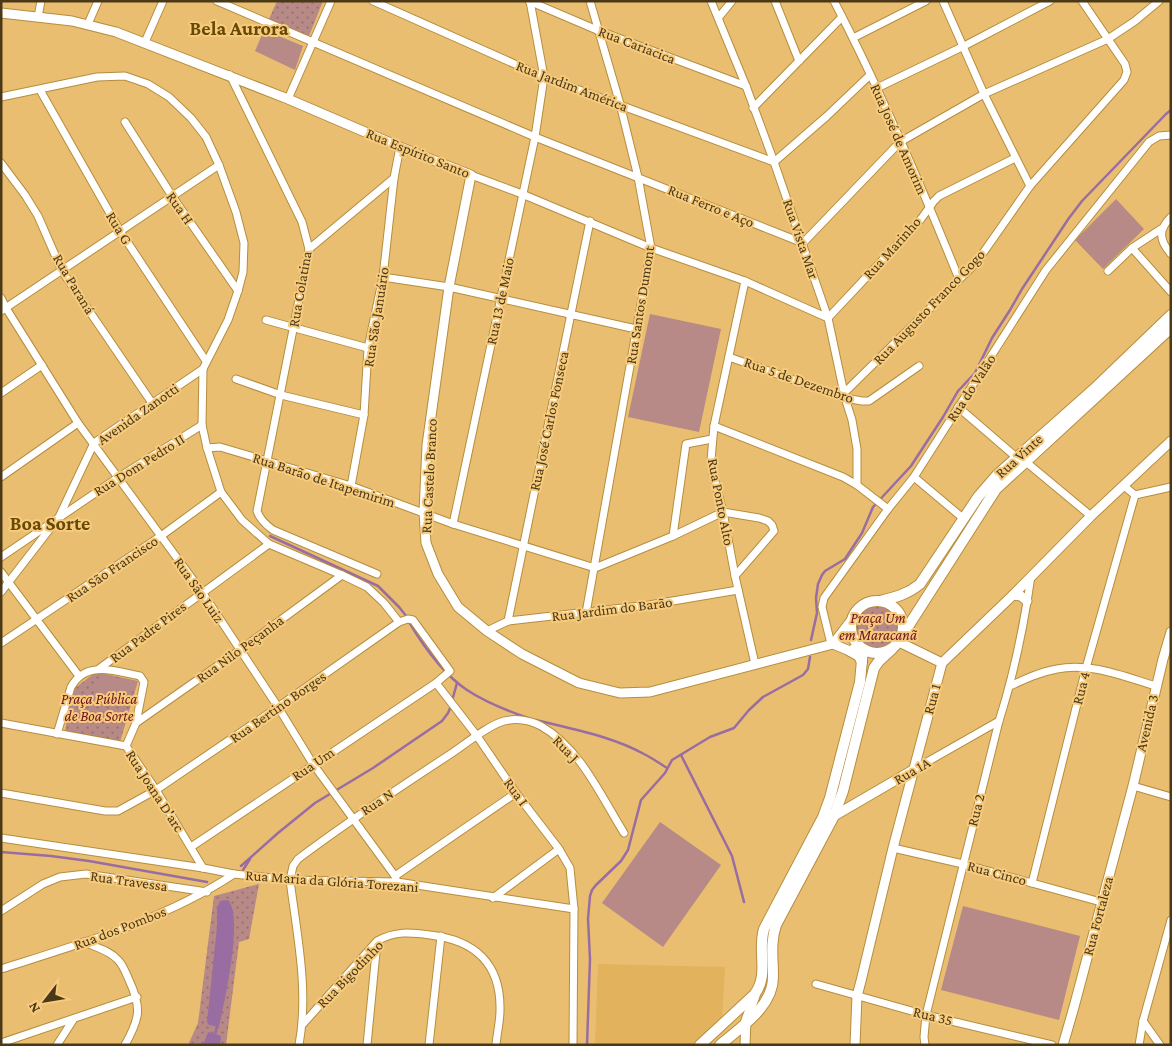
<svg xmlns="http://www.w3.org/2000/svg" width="1172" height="1046" font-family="'Crimson Pro',serif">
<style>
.built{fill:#e2b35c}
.grass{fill:url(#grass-dots)}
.pitch{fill:#b78987}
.water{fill:#9a6da2}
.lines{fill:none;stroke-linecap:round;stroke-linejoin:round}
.stream{stroke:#9a6da2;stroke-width:2.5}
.minor-casing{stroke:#b68d3e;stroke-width:9}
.tertiary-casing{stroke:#b68d3e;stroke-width:11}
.secondary-casing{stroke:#b68d3e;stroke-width:12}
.minor{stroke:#fff;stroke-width:7}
.tertiary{stroke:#fff;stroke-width:9}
.secondary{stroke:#fff;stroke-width:10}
.labels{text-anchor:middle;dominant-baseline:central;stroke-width:4;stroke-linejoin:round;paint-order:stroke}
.street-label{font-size:15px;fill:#4a3817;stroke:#f7cb7d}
.park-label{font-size:15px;font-style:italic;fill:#6d121c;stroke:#f7cb7d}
.district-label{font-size:20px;font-weight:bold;fill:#674903;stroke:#f7cb7d}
</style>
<defs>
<pattern id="grass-dots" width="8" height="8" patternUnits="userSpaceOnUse" patternTransform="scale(1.25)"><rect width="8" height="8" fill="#b78987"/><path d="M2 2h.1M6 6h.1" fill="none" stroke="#97716d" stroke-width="1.8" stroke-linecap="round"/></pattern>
</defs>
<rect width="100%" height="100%" fill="#e9be70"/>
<!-- built -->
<path class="built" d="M 598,964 L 725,967 L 722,1019 L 703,1036 L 696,1045 L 595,1045 Z"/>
<!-- grass -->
<g class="grass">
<path d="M 277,1 L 323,1 L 309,36 L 269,19 Z"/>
<circle cx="878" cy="626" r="23"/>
<path d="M 96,672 L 138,681 L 120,742 L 65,732 L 71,691 Z"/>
<path d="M 259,884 L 249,939 L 239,942 L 226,1045 L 188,1045 L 198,1023 L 214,896 Z"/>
</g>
<!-- pitch -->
<g class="pitch">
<path d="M 264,30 L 303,46 L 295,70 L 255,51 Z"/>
<path d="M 1116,199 L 1144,229 L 1103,269 L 1075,240 Z"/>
<path d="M 650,314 L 721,329 L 699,432 L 628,417 Z"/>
<path d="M 100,675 L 134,681 L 130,699 L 95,692 Z"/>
<path d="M 660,822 L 721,865 L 663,947 L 602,903 Z"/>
<path d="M 963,906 L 1080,936 L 1059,1020 L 941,990 Z"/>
</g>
<!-- water -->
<g class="water">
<path d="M 228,900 C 244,917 224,1003 219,1027 L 209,1025 L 207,1022 L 217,927 L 217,909 L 220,901 Z"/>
<path d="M 208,1032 L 221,1036 L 220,1045 L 203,1045 Z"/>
</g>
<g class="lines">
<!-- stream -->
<g class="stream">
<path d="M 270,536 L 378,586 L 399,607 L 407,617"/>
<path d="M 409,622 C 424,647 443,674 467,690 C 485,702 508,711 528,718"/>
<path d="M 811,640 L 817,613 L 816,598 L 818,584 L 822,575 L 825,571 L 845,559 L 862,533 L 873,507 L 911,466 L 943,417 L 958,391 L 975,373 L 992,338 L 1010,310 L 1022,289 L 1069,218 L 1082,201 L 1166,114 L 1171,110"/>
<path d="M 452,701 L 457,683"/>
<path d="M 536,720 C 572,729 611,736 644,754 C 652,758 659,763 667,768"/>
<path d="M 681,755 L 732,856 L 744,902"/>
<path d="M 1,852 L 51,856 L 89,861 L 207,882"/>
<path d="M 241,866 L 278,833 L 315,803 L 373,768 L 442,721 L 448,713 L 451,706"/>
<path d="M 243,870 L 250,859"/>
<path d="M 215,1036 L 217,1025"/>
<path d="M 587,1045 L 590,959 L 588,919 L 590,896 L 592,890 L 596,885 L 621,861 L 628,850 L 641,800 L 665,773 L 672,760 L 710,737 L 734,728 L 749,710 L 763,697 L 803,675 L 808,669 L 810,657"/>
</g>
<defs>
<g id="minor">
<path d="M 217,1 L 535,137 L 803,243 L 900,142 L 984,94 L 1108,39 L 1135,21 L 1159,1"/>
<path d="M 373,1 L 544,77 L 774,162 L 827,116 L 870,75"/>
<path d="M 529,1 L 597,30 L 746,86"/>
<path d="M 711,1 L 746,86 L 774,162 L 828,318 L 845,398 L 852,420 L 857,449 L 857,485"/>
<path d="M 775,1 L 799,61"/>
<path d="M 834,1 C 881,91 921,185 959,279"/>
<path d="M 943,1 L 984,94 L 1030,186"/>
<path d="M 38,17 L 41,1"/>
<path d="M 719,17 L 732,1"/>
<path d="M 88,24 L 98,1"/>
<path d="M 853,38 L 926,1"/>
<path d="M 145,42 L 163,1"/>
<path d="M 230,75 L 302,222 L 309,249 L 257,511 C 260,520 266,525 273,530 L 377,574"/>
<path d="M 877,88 L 964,46 L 1050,1"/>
<path d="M 40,90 L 120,231 L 206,361"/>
<path d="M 1,97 L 97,77 L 125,76 L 148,84 L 169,97 L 191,118 L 206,137 L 219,165 L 236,212 L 244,243 L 243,272 L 238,291 L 228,320 L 203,369 L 202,425 L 207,448 L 221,492 L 242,520 L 269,544 L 342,575 L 367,587 L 384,603 L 399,622"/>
<path d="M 288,99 L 331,1"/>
<path d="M 753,108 L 842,17"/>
<path d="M 125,122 L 172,196 L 238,291"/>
<path d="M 1,163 L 25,195 L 38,216 L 62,271 L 152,403"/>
<path d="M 471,175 L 522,194 L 651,248 L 745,281 L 828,318"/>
<path d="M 1171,217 C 1158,230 1159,240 1171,254"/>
<path d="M 1132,248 L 1171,292"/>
<path d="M 309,249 L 394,178"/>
<path d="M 1108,271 L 1132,248 L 1161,229"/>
<path d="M 383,277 L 449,287 L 636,329"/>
<path d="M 745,281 L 714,426 L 711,460 L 713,474 L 723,512 L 735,576 L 755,664"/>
<path d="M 1,298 L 6,308 L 78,423 L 202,592 L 278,707 L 313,764 L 395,876 L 397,882"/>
<path d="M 1,311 L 219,165"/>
<path d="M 828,318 L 921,219 L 934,201 L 939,196 L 1015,158"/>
<path d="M 266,320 L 368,348"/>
<path d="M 729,357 L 845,398 L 862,401 L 869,401 L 919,366"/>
<path d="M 236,379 L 281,395 L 364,415"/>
<path d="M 1,393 L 42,365"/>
<path d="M 844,393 L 976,263 L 1030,186 L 1124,80 L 1127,72 L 1125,64 L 1082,1"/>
<path d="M 958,407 L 1016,457"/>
<path d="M 714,426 L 843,477 L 857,485 L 888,509"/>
<path d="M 207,448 L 220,447 L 351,486 L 453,524 L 595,568 L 673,536 L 723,512 L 759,518 L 768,521 L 772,525 L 774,531 L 735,576"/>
<path d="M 1026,462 L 1091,516"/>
<path d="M 1,477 L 78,423"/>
<path d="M 914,477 L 964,519"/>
<path d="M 351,486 L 364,415 L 368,348 L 383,277 L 394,178 L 400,147"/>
<path d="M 1124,486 L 1135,495 L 1171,487"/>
<path d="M 453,524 L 535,137 L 544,77 L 530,1"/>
<path d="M 673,536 L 686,444 L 712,439"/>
<path d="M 1,557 L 119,477 L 202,425"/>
<path d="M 1,572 L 79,676"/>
<path d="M 1,592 L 59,517 L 94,443 L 203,369"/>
<path d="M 586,613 L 651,248 L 638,177 L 620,104 L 590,1"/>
<path d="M 508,621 L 590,221"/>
<path d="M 487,631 L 508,621 L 649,605 L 738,590"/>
<path d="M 1,643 L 161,536 L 221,492"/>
<path d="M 831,644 L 822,607 L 824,598 L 888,509 L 914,477 L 1046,270 L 1149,142 L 1159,136 L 1171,135"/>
<path d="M 100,668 L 269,544"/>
<path d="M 436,683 L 477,736 L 516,793 L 559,849 L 570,868 L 574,909 L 573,1045"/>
<path d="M 1010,686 C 1025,679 1040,672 1057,669 C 1090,662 1125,677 1156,686"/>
<path d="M 1,723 L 126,746 L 156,790 L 203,868"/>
<path d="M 136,723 L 240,650 L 342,575"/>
<path d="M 57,734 L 71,687 C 86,660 115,671 140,676 L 144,682 L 136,723 L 126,746"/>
<path d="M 913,770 L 999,721"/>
<path d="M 1133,786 L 1171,797"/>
<path d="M 1,793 L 105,811 L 118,811 L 156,790 L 278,707 L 399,622 L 408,619 L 413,620 L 450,671 L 436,683 L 191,847"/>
<path d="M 1,838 L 203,868 L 234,874 L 290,880 L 397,882 L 574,909"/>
<path d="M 893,848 L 963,864 L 1101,902"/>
<path d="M 395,876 L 516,793"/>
<path d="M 1032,883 L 1086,668 L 1135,495"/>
<path d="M 493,898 L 559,849"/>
<path d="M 1,911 L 43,884 L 60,877 L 86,874 L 207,892"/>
<path d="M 84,942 C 95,947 109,950 118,960 C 123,965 126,973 129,980 C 142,1008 140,1018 125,1045"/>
<path d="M 1,969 C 80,944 164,920 234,874"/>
<path d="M 816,984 L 926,1015 L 1052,1045"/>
<path d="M 1143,1021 L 1160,1045"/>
<path d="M 303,1024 L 377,941 C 395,931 410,932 430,935 C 474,940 501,963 500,1010 C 500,1022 497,1033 496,1045"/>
<path d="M 1,1043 L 137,997"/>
<path d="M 57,1045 L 73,1020"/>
<path d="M 299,1045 C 309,990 297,935 290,880 L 293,866 L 298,859 C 347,822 397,789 449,755 C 463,746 488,725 504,721 C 516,718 530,720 541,726 C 580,748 601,796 624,833"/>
<path d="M 367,1045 L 377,942"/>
<path d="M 429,1045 L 441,936"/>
<path d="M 925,1045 L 924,1037 L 926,1015 L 999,721 C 1014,674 1024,625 1031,576"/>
<path d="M 1139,1045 L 1143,1021 L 1171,920"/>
</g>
<g id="tertiary">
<path d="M 1,13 L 72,21 L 116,32 L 288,99 L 400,147 L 471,175 L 449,287 L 427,445 L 424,513 L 426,543 L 438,574 L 458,607 L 487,631 L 522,654 L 579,683 L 620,693 L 650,692 L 833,644 L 853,618"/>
<path d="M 1013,595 L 1021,596 L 1027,601"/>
<path d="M 899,642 L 942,663"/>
<path d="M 833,644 L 850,651 L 859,646"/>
<path d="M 831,814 L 834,816 L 913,770"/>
<path d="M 745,1045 L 746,1020 L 755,996"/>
<path d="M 855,1045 L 857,996 L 861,981 L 893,848 L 942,663 L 1013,595 L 1091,516 L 1171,441"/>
<path d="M 1063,1045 L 1074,1007 L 1133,786 L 1163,659 L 1171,632"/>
</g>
<g id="secondary">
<circle cx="877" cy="627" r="26"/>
<path d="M 880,601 C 896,597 908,594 920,584 L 978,497 L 997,475 L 1094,389 L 1171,315"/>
<path d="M 902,636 L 996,489 L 1171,328"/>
<path d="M 850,651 L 859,656 L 862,662"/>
<path d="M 700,1045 L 754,995 C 770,975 757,952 764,929 L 823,817 L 830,798 L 860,682 L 863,649"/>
<path d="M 720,1045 C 741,1027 774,1006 773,976 C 773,958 770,943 776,925 L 834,816 L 843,791 L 874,668 L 879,661 L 892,649"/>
</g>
</defs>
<!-- minor casing -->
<use href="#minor" class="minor-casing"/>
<!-- tertiary casing -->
<use href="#tertiary" class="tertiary-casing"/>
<!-- secondary casing -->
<use href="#secondary" class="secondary-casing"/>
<!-- minor -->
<use href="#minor" class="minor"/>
<!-- tertiary -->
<use href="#tertiary" class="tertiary"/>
<!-- secondary -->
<use href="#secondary" class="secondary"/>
</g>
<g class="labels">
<!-- street labels -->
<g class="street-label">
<text transform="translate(637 45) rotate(21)">Rua Cariacica</text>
<text transform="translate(572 86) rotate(21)">Rua Jardim América</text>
<text transform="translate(899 139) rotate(66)">Rua José de Amorim</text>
<text transform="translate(418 153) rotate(22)">Rua Espírito Santo</text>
<text transform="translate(711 206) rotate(22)">Rua Ferro e Aço</text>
<text transform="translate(180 208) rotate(55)">Rua H</text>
<text transform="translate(119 228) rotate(59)">Rua G</text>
<text transform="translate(801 239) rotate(71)">Rua Vista Mar</text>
<text transform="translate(892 248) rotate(-48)">Rua Marinho</text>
<text transform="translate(74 284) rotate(59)">Rua Paraná</text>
<text transform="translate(300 289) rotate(-80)">Rua Colatina</text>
<text transform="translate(500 301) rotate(-78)">Rua 13 de Maio</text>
<text transform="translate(640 305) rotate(-81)">Rua Santos Dumont</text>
<text transform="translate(929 307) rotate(-46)">Rua Augusto Franco Gogo</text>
<text transform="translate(376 317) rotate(-81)">Rua São Januário</text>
<text transform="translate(799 380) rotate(19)">Rua 5 de Dezembro</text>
<text transform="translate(971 388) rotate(-57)">Rua do Valão</text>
<text transform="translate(138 414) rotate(-35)">Avenida Zanotti</text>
<text transform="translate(549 421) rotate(-78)">Rua José Carlos Fonseca</text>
<text transform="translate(1019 456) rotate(-42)">Rua Vinte</text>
<text transform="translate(139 465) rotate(-32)">Rua Dom Pedro II</text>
<text transform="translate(429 476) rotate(-87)">Rua Castelo Branco</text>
<text transform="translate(324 480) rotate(18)">Rua Barão de Itapemirim</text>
<text transform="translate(721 502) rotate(79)">Rua Ponto Alto</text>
<text transform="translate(112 569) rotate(-34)">Rua São Francisco</text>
<text transform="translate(199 590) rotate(55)">Rua São Luiz</text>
<text transform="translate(612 609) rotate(-7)">Rua Jardim do Barão</text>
<text transform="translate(148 632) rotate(-37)">Rua Padre Pires</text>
<text transform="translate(240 649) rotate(-36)">Rua Nilo Peçanha</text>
<text transform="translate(1081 688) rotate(-76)">Rua 4</text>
<text transform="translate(932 699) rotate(-75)">Rua 1</text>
<text transform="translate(278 707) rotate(-35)">Rua Bertino Borges</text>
<text transform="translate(1147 723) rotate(-77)">Avenida 3</text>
<text transform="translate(566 749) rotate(46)">Rua J</text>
<text transform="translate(313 764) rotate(-34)">Rua Um</text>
<text transform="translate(912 771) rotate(-30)">Rua 1A</text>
<text transform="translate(155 791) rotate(57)">Rua Joana D'arc</text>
<text transform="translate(516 792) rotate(54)">Rua I</text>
<text transform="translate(377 802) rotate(-33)">Rua N</text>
<text transform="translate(976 810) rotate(-76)">Rua 2</text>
<text transform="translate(997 873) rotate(15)">Rua Cinco</text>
<text transform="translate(129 881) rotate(8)">Rua Travessa</text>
<text transform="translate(332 881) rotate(4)">Rua Maria da Glória Torezani</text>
<text transform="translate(1098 916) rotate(-75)">Rua Fortaleza</text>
<text transform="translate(120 928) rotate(-21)">Rua dos Pombos</text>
<text transform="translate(350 974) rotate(-46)">Rua Bigodinho</text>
<text transform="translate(933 1016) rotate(14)">Rua 35</text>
</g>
<!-- park labels -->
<g class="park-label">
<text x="878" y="618">Praça Um<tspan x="878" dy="17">em Maracanã</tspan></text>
<text x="99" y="699">Praça Pública<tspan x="99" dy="17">de Boa Sorte</tspan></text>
</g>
<!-- district labels -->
<g class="district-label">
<text x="239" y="28">Bela Aurora</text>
<text x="50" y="523">Boa Sorte</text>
</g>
</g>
<!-- border -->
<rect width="1172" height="1046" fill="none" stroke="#4a3817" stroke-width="5"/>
<!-- north arrow -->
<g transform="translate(45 1001) rotate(239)" stroke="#f7cb7d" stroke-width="4" paint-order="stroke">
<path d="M0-4L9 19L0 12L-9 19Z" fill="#4a3817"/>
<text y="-8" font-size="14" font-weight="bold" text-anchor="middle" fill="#4a3817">N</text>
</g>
</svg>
